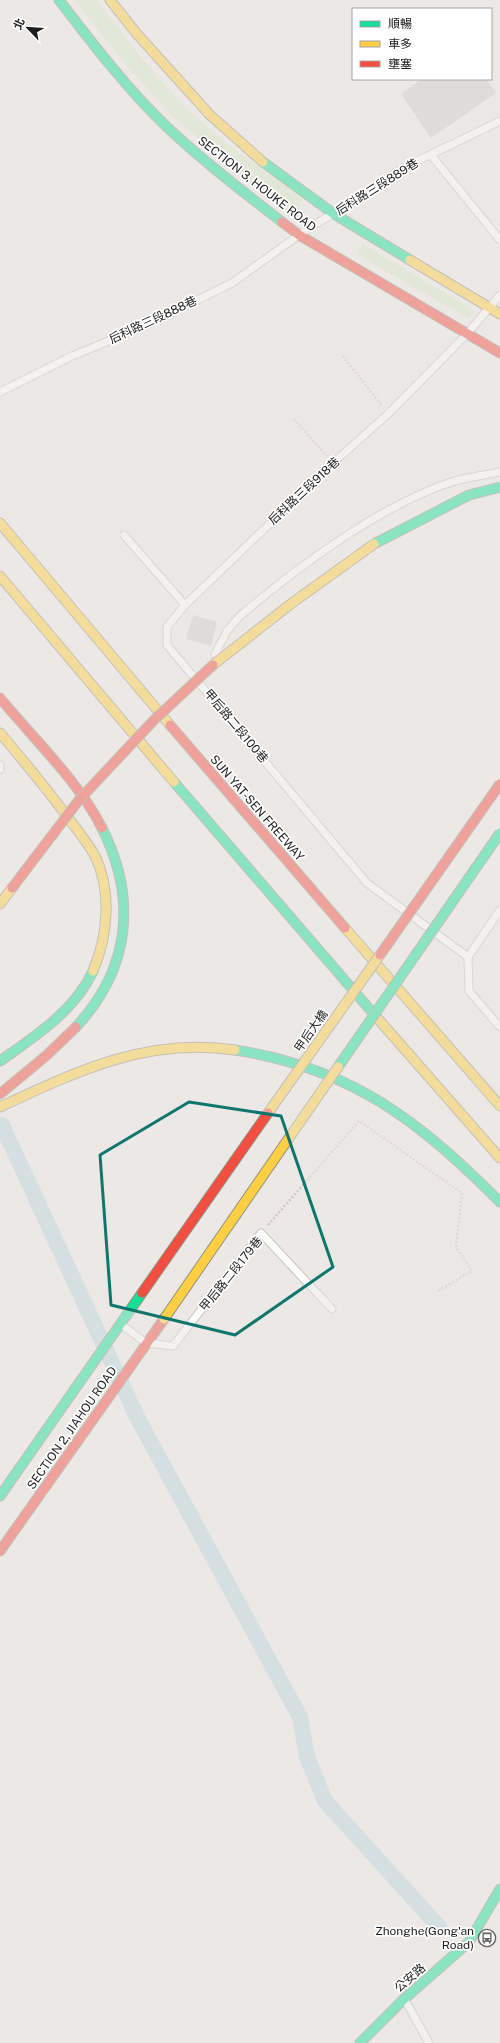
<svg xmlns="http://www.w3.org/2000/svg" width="500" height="2043" font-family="'Public Sans','Noto Sans TC',sans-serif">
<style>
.grass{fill:#d8e6c5}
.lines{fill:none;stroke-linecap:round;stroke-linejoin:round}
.canal{stroke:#bad6dd;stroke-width:16}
.building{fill:#cfccca}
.lane-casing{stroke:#c3c2c1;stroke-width:9}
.fast-casing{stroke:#92927e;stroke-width:11}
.slow-casing{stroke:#92927e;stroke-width:11}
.jam-casing{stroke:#92927e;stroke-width:11}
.path{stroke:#d5c7c5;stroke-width:2.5;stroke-dasharray:2 2;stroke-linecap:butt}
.lane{stroke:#fcfcfb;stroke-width:7}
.fast{stroke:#16e098;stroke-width:9}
.slow{stroke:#ffcf43;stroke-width:9}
.jam{stroke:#f24e42;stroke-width:9}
.fast-bridge-casing{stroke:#92927e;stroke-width:11;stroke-linecap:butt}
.slow-bridge-casing{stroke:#92927e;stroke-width:11;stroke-linecap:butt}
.jam-bridge-casing{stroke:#92927e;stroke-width:11;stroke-linecap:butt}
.fast-bridge{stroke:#16e098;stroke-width:9}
.slow-bridge{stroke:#ffcf43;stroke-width:9}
.jam-bridge{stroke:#f24e42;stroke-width:9}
.marked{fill:none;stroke:#0f766e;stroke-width:3;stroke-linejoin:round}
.labels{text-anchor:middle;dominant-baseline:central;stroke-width:3.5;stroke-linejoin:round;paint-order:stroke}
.street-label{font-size:12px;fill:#1c1c1c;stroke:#fff}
.poi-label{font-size:12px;fill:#1c1c1c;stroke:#fff;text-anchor:end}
</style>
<rect width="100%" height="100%" fill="#ebe8e5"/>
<!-- grass -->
<g class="grass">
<path d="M 75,0 L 96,0 C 126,38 159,83 195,116 C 228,147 267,172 303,199 L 294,216 L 174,118 L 123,61 Z"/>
<path d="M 362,244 L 475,311 L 469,319 L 357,254 Z"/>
</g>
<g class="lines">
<!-- canal -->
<path class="canal" d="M 2,1125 L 138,1419 L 300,1717 L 307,1757 L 325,1801 L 440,1928"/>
</g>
<!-- building -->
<g class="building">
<path d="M 422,79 L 486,79 L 496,93 L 431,138 L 401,94 Z"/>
<path d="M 193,615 L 217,622 L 211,646 L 186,639 Z"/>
</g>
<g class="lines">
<defs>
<g id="lane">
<path d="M 431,155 L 500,240"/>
<path d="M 500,295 L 467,334 L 388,414 L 333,463 L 185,605 L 167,627 L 167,645 L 367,883 L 468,957 L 469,991 L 500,1027"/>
<path d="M 0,392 L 72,356 L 145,326 L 232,283 L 299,235 L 405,167 L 500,121"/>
<path d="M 124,535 L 185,605"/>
<path d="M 215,654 L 227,631 L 239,617 C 296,568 383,503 455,481 C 470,477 485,475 500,472"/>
<path d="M 0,765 L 0,769"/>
<path d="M 468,957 L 500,910"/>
<path d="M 122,1325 L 146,1343 L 173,1346 L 261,1233 L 332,1309"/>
<path d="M 405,2000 L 429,2043"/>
</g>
<g id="fast">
<path d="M 59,0 C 93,44 127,89 167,127 C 203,161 243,192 282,222"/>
<path d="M 263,162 L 334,214 L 410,260"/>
<path d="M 174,782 L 379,1020"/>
<path d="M 76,1027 C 131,968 137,898 102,828"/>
<path d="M 235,1050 C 352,1068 419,1121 500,1202"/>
<path d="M 0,1061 C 34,1037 75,1011 93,971"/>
<path d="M 0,1496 L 142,1293"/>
<path d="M 360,2043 L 404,1999 L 469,1942 L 500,1889"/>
</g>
<g id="slow">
<path d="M 110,0 L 137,34 L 210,115 L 263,162"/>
<path d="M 410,260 L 500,314"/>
<path d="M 0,523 L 170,725"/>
<path d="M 0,576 L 174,782"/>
<path d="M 0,733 C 22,759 43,784 63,811 C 74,826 86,840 95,856 C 112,891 108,936 93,971"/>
<path d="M 0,904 L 12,888"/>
<path d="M 345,928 L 500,1106"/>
<path d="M 379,1020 L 500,1158"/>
<path d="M 0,1107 C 77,1071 148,1037 235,1050"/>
</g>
<g id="jam">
<path d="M 282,222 L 299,235 L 500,353"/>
<path d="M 0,698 C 33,738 79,782 102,828"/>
<path d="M 170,725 L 345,928"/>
<path d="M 0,1094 L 47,1055 L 76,1027"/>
<path d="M 0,1551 L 164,1319"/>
</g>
</defs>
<!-- lane casing -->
<use href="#lane" class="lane-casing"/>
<!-- fast casing -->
<use href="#fast" class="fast-casing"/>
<!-- slow casing -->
<use href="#slow" class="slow-casing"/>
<!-- jam casing -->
<use href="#jam" class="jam-casing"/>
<!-- path -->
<g class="path">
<path d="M 343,356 L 382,406"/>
<path d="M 294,419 L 327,456"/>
<path d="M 268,1225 L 359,1121 L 462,1193 L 456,1247 L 472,1271 L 436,1292"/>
</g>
<!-- lane -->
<use href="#lane" class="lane"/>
<!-- fast -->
<use href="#fast" class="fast"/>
<!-- slow -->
<use href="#slow" class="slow"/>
<!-- jam -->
<use href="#jam" class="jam"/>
<defs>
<g id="fast-bridge">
<path d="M 374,544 L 469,495 L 500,487"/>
<path d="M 338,1067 L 500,833"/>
</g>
<g id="slow-bridge">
<path d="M 213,665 L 292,603 L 374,544"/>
<path d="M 268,1113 L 380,955"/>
<path d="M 164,1319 L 338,1067"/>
</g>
<g id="jam-bridge">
<path d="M 12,888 L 79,800 L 154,720 L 213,665"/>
<path d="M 380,955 L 500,784"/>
<path d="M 142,1293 L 268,1113"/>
</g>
</defs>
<!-- fast-bridge casing -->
<use href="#fast-bridge" class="fast-bridge-casing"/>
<!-- slow-bridge casing -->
<use href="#slow-bridge" class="slow-bridge-casing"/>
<!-- jam-bridge casing -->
<use href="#jam-bridge" class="jam-bridge-casing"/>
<!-- fast-bridge -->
<use href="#fast-bridge" class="fast-bridge"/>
<!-- slow-bridge -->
<use href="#slow-bridge" class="slow-bridge"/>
<!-- jam-bridge -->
<use href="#jam-bridge" class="jam-bridge"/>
</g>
<!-- marked area -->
<path d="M0 0H500V2043H0ZM 189,1102 L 281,1116 L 333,1267 L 235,1335 L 111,1305 L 100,1155 Z" fill="#ebe8e5" fill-opacity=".55" fill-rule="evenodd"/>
<path class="marked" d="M 189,1102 L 281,1116 L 333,1267 L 235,1335 L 111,1305 L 100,1155 Z"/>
<!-- icons -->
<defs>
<symbol id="bus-ring" viewBox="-11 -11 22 22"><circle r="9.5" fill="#fff" stroke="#646362" stroke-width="1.5"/><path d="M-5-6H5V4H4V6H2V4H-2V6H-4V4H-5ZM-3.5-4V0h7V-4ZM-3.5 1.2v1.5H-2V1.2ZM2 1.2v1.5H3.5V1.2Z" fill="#646362"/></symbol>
</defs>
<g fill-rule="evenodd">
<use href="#bus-ring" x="477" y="1928" width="20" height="20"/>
</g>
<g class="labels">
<!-- street labels -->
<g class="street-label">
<text transform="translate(257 184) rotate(38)">SECTION 3, HOUKE ROAD</text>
<text transform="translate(377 187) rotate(-32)">后科路三段889巷</text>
<text transform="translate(153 320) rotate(-25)">后科路三段888巷</text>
<text transform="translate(304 491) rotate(-43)">后科路三段918巷</text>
<text transform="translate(236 726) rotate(50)">甲后路二段100巷</text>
<text transform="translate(257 808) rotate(49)">SUN YAT-SEN FREEWAY</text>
<text transform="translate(311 1031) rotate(-55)">甲后大橋</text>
<text transform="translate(231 1274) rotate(-51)">甲后路二段179巷</text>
<text transform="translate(72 1428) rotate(-55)">SECTION 2, JIAHOU ROAD</text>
<text transform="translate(410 1978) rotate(-41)">公安路</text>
</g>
<!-- poi labels -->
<g class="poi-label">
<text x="474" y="1931">Zhonghe(Gong'an<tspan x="474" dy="14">Road)</tspan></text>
</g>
</g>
<!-- legend -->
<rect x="352" y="8" width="140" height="72" fill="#ffffff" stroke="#a4a4a4"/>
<rect x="360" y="21" width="20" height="6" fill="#16e098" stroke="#a4a4a4"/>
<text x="388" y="28" font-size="12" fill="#1c1c1c">順暢</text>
<rect x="360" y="41" width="20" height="6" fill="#ffcf43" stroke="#a4a4a4"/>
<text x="388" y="48" font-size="12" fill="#1c1c1c">車多</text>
<rect x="360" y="61" width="20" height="6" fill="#f24e42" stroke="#a4a4a4"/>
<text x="388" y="68" font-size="12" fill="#1c1c1c">壅塞</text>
<!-- north arrow -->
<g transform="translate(28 28) rotate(295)" stroke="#ffffff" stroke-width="3" paint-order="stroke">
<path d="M0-3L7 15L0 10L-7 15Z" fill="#1c1c1c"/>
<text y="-6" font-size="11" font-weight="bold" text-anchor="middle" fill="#1c1c1c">北</text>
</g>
</svg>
